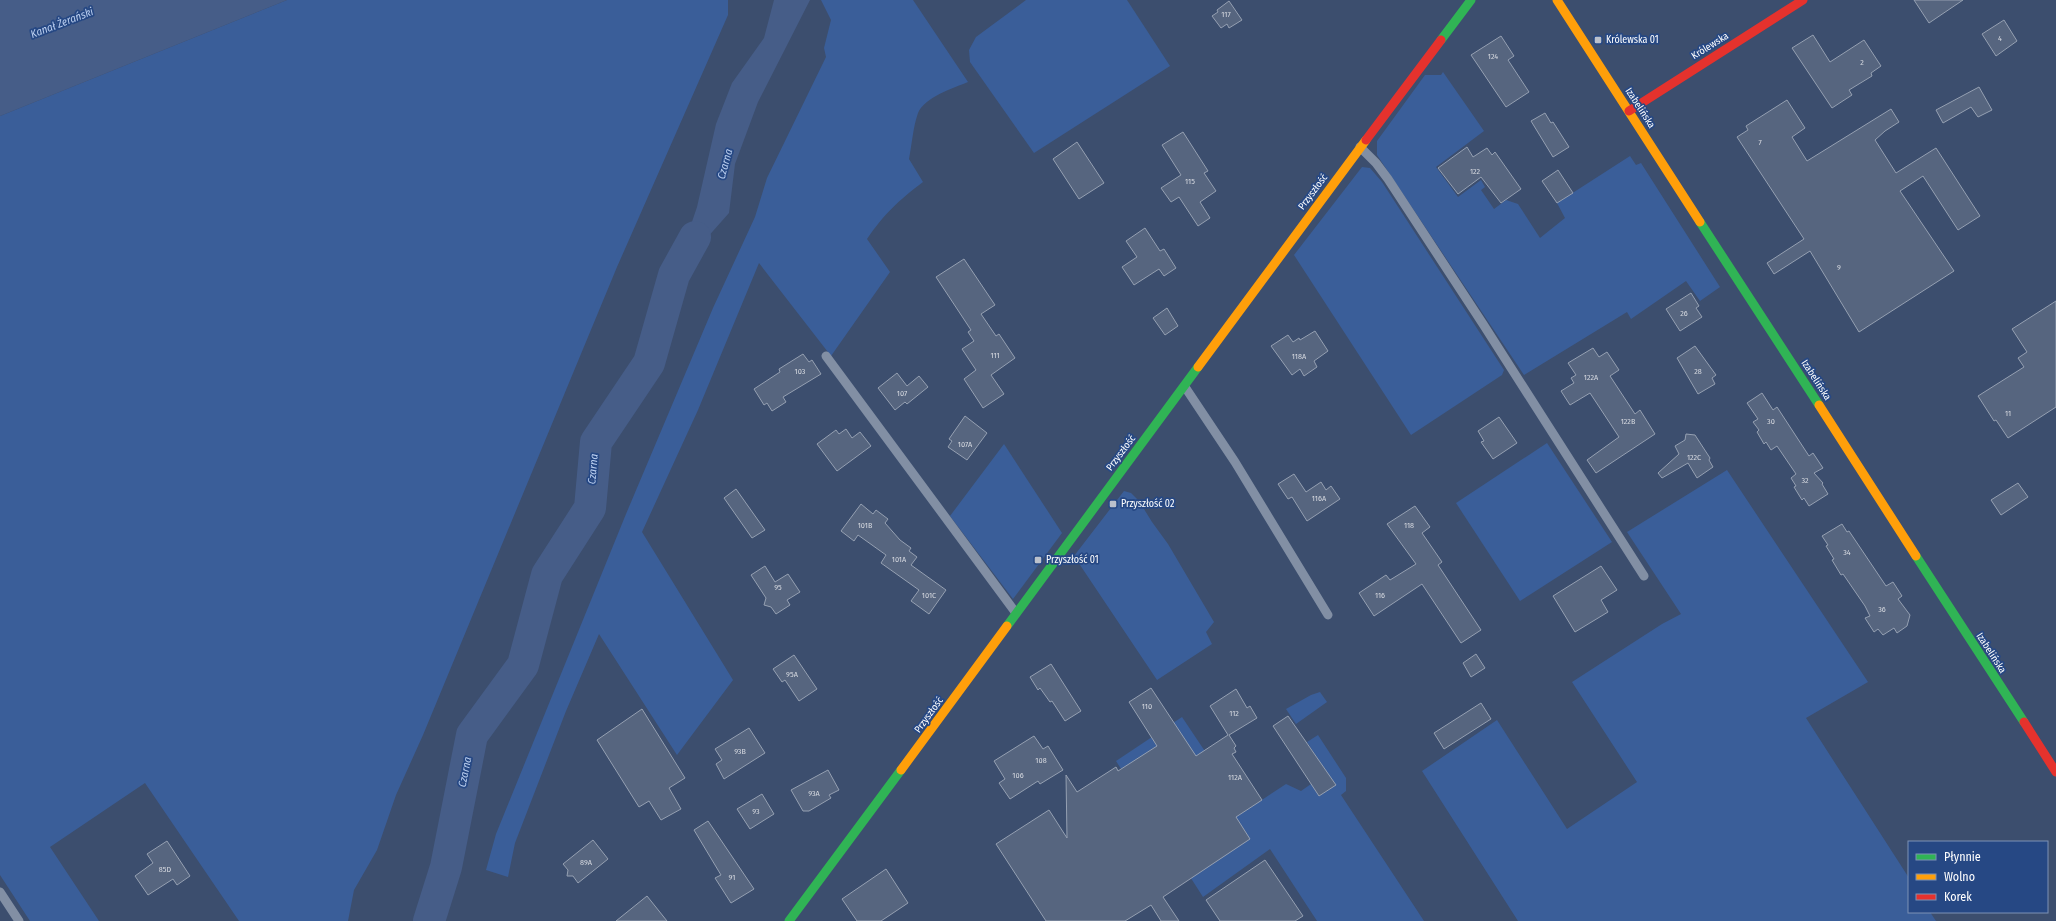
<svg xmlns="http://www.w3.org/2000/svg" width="2056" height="921" font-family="'Fira Sans Condensed',sans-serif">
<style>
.green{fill:#3a5e99}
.water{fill:#465d88}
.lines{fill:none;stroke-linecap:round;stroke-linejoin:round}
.river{stroke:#465d88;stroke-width:32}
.building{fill:#56657f;stroke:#95a0b2}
.lane{stroke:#828fa4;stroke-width:9}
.fast{stroke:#30b455;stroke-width:9}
.slow{stroke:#ff9f0a;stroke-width:9}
.jam{stroke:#e5322d;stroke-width:9}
.poi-dot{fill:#bbc1cc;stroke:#264884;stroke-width:1.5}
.labels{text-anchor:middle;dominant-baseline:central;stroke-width:3.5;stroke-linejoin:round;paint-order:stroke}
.number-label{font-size:8px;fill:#d5d8df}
.poi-label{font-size:10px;fill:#fff;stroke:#264884;text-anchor:start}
.street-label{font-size:10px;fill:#fff;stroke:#264884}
.water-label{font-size:11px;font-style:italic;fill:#baceef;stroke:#264884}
</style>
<rect width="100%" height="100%" fill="#3c4e6e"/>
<!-- green -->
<g class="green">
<path d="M 287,0 L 728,0 L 728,15 L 617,267 L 423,735 L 396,795 L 377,850 L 354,890 L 348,921 L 239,921 L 145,783 L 50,847 L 99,921 L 30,921 L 0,875 L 0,116 Z"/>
<path d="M 821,0 L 913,0 L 968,82 C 953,88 925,97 918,113 C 913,127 912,144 909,159 L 923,182 C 898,201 885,213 867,239 L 890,272 L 831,356 L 759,263 L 698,410 L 642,532 L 733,680 L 677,755 L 599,634 L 566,711 L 515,843 L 508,877 L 486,870 L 496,834 L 626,514 L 713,308 L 755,217 L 767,178 L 826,57 L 824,48 L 831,20 Z"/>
<path d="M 1026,0 L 1127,0 L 1170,66 L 1034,153 L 970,62 L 969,50 L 976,37 Z"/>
<path d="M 1443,72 L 1484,131 L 1436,167 L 1458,197 L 1481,180 L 1485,187 L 1481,190 L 1494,209 L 1506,200 L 1518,204 L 1540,238 L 1565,218 L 1557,203 L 1630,156 L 1636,165 L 1641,163 L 1720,287 L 1700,301 L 1686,281 L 1631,319 L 1627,312 L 1524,375 L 1377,155 L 1377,141 L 1425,75 L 1441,75 Z"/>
<path d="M 1362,167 L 1370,168 L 1382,182 L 1504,370 L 1502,375 L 1411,435 L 1294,255 Z"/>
<path d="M 1547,443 L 1612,542 L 1520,601 L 1456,503 Z"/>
<path d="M 1004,444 L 1062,533 L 1013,599 L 950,516 Z"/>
<path d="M 1727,470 L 1868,682 L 1806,718 L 1909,878 L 1909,912 L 1930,912 L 1936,921 L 1518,921 L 1422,771 L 1497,720 L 1567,829 L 1637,782 L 1572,682 L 1662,624 L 1681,614 L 1627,532 Z"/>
<path d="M 1124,491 L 1131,493 L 1139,501 L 1152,522 L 1168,544 L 1214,622 L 1206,632 L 1212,644 L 1157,680 L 1074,556 Z"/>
<path d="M 1320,692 L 1327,702 L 1296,724 L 1286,709 L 1311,695 Z"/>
<path d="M 1182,717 L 1245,811 L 1286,784 L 1301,791 L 1311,784 L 1319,796 L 1335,785 L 1307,742 L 1318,735 L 1346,778 L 1346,791 L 1341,795 L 1424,921 L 1317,921 L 1270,849 L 1203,897 L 1116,761 Z"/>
</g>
<!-- water -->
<g class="water">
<path d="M 0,0 L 287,0 L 0,116 Z"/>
<path d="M 774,0 L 810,0 L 758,102 L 735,164 L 729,213 L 674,275 L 697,207 L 716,124 L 732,83 L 764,38 Z"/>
</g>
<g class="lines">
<!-- river -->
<path class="river" d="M 429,921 L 446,867 L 472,735 L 523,665 L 547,575 L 590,508 L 596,442 L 649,363 L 674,275 L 695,237"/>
</g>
<!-- building -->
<g class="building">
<path d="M 1914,0 L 1963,0 L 1929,23 Z"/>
<path d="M 1229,1 L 1242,20 L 1229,28 L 1227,24 L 1221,28 L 1212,16 L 1218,12 L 1217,10 Z"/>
<path d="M 2004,20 L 2017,41 L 1996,56 L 1982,34 Z"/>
<path d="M 1813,35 L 1830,62 L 1864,40 L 1881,66 L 1871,73 L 1872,76 L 1849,90 L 1852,95 L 1832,108 L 1792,48 Z"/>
<path d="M 1501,36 L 1514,56 L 1508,60 L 1529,92 L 1506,107 L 1471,55 Z"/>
<path d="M 1979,87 L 1992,110 L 1978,117 L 1971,107 L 1943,123 L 1936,110 Z"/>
<path d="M 1787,100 L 1805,128 L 1792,137 L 1807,161 L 1891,109 L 1899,122 L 1885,131 L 1875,140 L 1896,173 L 1936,148 L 1980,216 L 1958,230 L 1923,176 L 1900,191 L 1954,271 L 1859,332 L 1810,251 L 1774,274 L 1767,263 L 1804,239 L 1737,137 L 1748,130 L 1746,126 Z"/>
<path d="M 1545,113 L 1551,123 L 1553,122 L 1569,147 L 1553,157 L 1531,121 Z"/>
<path d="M 1183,132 L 1208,171 L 1204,173 L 1216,191 L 1200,202 L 1210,218 L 1198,226 L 1179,197 L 1171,202 L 1161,188 L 1181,175 L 1162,145 Z"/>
<path d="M 1077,142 L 1104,183 L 1079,199 L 1053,159 Z"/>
<path d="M 1467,147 L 1473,157 L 1487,148 L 1492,155 L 1495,152 L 1521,189 L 1501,203 L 1481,177 L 1458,194 L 1438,168 Z"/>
<path d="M 1558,170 L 1573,193 L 1557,203 L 1542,181 Z"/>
<path d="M 1145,228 L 1160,251 L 1164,249 L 1176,268 L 1164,276 L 1159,269 L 1134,285 L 1122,267 L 1137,257 L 1126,241 Z"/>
<path d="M 964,259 L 995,305 L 981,314 L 996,336 L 999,334 L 1015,358 L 991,375 L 1004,394 L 983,408 L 964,379 L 976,370 L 962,349 L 974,341 L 968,332 L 971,330 L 936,277 Z"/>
<path d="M 1691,293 L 1699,306 L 1696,308 L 1702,317 L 1680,331 L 1666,309 Z"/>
<path d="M 2056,301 L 2056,407 L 2008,438 L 1996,420 L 1994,421 L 1978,396 L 2024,367 L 2018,358 L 2027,352 L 2012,329 Z"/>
<path d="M 1167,308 L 1178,326 L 1165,335 L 1153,318 Z"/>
<path d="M 1315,331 L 1328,351 L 1314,361 L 1317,367 L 1304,376 L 1300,369 L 1292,375 L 1271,346 L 1288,335 L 1293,342 L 1299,338 L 1300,340 Z"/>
<path d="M 1695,346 L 1716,375 L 1712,378 L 1715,384 L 1698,394 L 1677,358 Z"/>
<path d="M 1593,348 L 1599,357 L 1607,352 L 1619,370 L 1610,376 L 1635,414 L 1640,410 L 1655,434 L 1596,473 L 1587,460 L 1619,437 L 1590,393 L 1570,405 L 1561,391 L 1574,383 L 1571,378 L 1576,375 L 1568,363 Z"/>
<path d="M 803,354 L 809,362 L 812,360 L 821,374 L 783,397 L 786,402 L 772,411 L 767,403 L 764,405 L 754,389 L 780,372 L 779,369 Z"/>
<path d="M 897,373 L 907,386 L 919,376 L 928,387 L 907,404 L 905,402 L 895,410 L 878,388 Z"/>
<path d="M 1762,393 L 1773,410 L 1777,407 L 1809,456 L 1813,453 L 1823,468 L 1814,473 L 1823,483 L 1822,484 L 1828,494 L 1809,506 L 1804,498 L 1802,500 L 1794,487 L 1796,486 L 1791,478 L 1796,474 L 1777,446 L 1771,450 L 1766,442 L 1764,444 L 1757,432 L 1759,430 L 1753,422 L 1758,419 L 1747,403 Z"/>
<path d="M 965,416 L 987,433 L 967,460 L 948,447 L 952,441 L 949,439 Z"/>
<path d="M 1499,417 L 1517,443 L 1493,459 L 1481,442 L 1484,441 L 1478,431 Z"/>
<path d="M 846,429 L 852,438 L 860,432 L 871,446 L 837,471 L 817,444 L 836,430 L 839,434 Z"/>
<path d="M 1686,434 L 1695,435 L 1710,458 L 1709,460 L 1713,467 L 1697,478 L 1688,463 L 1662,478 L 1658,473 L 1679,454 L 1675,446 L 1685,440 Z"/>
<path d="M 1294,474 L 1306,492 L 1321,482 L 1326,490 L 1331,486 L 1340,499 L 1307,521 L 1292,497 L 1288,499 L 1278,484 Z"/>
<path d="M 2018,483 L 2028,497 L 2001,515 L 1991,500 Z"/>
<path d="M 736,489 L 765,530 L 752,538 L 724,498 Z"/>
<path d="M 861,504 L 873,514 L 876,510 L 888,519 L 885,523 L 900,540 L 911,548 L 909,551 L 917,557 L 911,565 L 946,590 L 929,614 L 911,601 L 919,590 L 881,563 L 886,555 L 858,535 L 854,541 L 841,531 Z"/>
<path d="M 1415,506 L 1430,527 L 1422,533 L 1442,562 L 1438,565 L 1481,630 L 1461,643 L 1422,584 L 1374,616 L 1359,593 L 1386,575 L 1390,580 L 1416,564 L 1387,524 Z"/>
<path d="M 1842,524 L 1847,532 L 1849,531 L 1886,586 L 1893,582 L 1902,596 L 1898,599 L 1910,615 L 1907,626 L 1897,633 L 1894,628 L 1883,635 L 1878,629 L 1874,632 L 1865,618 L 1870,616 L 1865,606 L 1843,574 L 1841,575 L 1832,560 L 1834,559 L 1826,546 L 1828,545 L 1822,536 Z"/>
<path d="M 765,566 L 775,582 L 788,574 L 800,592 L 787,600 L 790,605 L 776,614 L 771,607 L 764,605 L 766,598 L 751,575 Z"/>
<path d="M 1601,566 L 1617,590 L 1601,600 L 1608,612 L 1575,632 L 1553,596 Z"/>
<path d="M 1476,654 L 1485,668 L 1471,677 L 1463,663 Z"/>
<path d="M 794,655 L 817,689 L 799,701 L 785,680 L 782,682 L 773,669 Z"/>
<path d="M 1051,664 L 1081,711 L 1065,721 L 1052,701 L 1050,702 L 1040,688 L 1038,690 L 1030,677 Z"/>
<path d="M 1151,688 L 1196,756 L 1228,735 L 1210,706 L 1236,689 L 1247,708 L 1250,706 L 1257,718 L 1229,735 L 1236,746 L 1234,748 L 1236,752 L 1232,754 L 1262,800 L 1236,817 L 1250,839 L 1163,897 L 1179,921 L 1161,921 L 1151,905 L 1125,921 L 1046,921 L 996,844 L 1049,810 L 1067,838 L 1066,775 L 1077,792 L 1116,767 L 1118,771 L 1157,746 L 1129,702 Z"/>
<path d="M 1481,703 L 1491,719 L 1444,749 L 1434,733 Z"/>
<path d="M 642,709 L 685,778 L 669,788 L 681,809 L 661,820 L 649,801 L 639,807 L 597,740 Z"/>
<path d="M 1288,716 L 1336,785 L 1319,796 L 1273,726 Z"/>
<path d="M 749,728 L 765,753 L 724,779 L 716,764 L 722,760 L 715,749 Z"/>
<path d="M 1034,736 L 1043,749 L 1048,746 L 1063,770 L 1040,784 L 1038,781 L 1010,799 L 999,783 L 1005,779 L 994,761 Z"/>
<path d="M 828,770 L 839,790 L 829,795 L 831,798 L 809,811 L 803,811 L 791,790 Z"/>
<path d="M 762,794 L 774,814 L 750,829 L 737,809 Z"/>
<path d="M 708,821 L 754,889 L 731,903 L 715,878 L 721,875 L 694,830 Z"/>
<path d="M 593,840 L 608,859 L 578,883 L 573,876 L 567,876 L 568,870 L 563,864 Z"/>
<path d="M 167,841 L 190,876 L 177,885 L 173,879 L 148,895 L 135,876 L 153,863 L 147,854 Z"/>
<path d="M 1265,860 L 1303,916 L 1295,921 L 1220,921 L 1206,900 Z"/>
<path d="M 886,869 L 908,903 L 881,921 L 857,921 L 842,899 Z"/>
<path d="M 647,896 L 667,921 L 616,921 Z"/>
</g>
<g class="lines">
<!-- lane -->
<g class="lane">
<path d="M 1360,147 L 1376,163 L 1388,179 L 1483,324 L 1644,576"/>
<path d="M 826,356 L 1016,613"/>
<path d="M 1185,387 L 1235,462 L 1328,615"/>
<path d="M 0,892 L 19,921"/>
</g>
<!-- fast -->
<g class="fast">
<path d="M 1441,40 L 1471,0"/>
<path d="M 1700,222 L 1819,405"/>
<path d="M 1916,556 L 2024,722"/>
<path d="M 1007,626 L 1198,367"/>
<path d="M 789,921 L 901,770"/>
</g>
<!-- slow -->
<g class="slow">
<path d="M 1557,0 L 1700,222"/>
<path d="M 1198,367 L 1366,140"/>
<path d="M 1819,405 L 1916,556"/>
<path d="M 901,770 L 1007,626"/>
</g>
<!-- jam -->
<g class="jam">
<path d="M 1629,111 L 1803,0"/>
<path d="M 1366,140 L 1441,40"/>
<path d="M 2024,722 L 2056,772"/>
</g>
</g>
<!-- markers -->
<g class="poi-dot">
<rect x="1594" y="36" width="8" height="8" rx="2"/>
<rect x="1109" y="500" width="8" height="8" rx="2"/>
<rect x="1034" y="556" width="8" height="8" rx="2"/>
</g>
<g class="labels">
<!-- number labels -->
<g class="number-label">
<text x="1226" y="14">117</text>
<text x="2000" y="38">4</text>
<text x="1493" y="56">124</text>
<text x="1862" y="62">2</text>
<text x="1760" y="142">7</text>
<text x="1475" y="171">122</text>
<text x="1190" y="181">115</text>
<text x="1839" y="267">9</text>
<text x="1684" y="313">26</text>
<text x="995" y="355">111</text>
<text x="1299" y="356">118A</text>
<text x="800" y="371">103</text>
<text x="1698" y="371">28</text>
<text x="1591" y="377">122A</text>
<text x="902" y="393">107</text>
<text x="2008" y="413">11</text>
<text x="1628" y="421">122B</text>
<text x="1771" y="421">30</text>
<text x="965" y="444">107A</text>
<text x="1694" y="457">122C</text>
<text x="1805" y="480">32</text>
<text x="1319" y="498">116A</text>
<text x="865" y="525">101B</text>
<text x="1409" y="525">118</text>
<text x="1847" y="552">34</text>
<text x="899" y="559">101A</text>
<text x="778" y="587">95</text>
<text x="929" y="595">101C</text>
<text x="1380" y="595">116</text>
<text x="1882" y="609">36</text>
<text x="792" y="674">95A</text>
<text x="1147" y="706">110</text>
<text x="1234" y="713">112</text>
<text x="740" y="751">93B</text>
<text x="1041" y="760">108</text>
<text x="1018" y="775">106</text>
<text x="1235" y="777">112A</text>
<text x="814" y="793">93A</text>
<text x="756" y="811">93</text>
<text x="586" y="862">89A</text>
<text x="165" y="869">85D</text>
<text x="732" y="877">91</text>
</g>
<!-- poi labels -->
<g class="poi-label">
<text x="1606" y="40">Królewska 01</text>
<text x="1121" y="504">Przyszłość 02</text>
<text x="1046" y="560">Przyszłość 01</text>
</g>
<!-- street labels -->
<g class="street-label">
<text transform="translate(1710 46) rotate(-32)">Królewska</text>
<text transform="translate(1640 108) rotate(57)">Izabelińska</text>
<text transform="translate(1313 192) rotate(-53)">Przyszłość</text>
<text transform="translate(1816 380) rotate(57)">Izabelińska</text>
<text transform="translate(1121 453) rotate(-53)">Przyszłość</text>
<text transform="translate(1991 653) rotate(57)">Izabelińska</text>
<text transform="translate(929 715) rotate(-54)">Przyszłość</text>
</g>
<!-- water labels -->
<g class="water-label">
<text transform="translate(62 23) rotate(-21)">Kanał Żerański</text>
<text transform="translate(725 164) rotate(-75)">Czarna</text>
<text transform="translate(593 469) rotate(-85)">Czarna</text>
<text transform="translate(465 772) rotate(-79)">Czarna</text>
</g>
</g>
<!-- legend -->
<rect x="1908" y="841" width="140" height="72" fill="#264884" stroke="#7d91b5"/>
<rect x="1916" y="854" width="20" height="6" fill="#30b455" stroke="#7d91b5"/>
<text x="1944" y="861" font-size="12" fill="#ffffff">Płynnie</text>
<rect x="1916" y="874" width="20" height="6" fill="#ff9f0a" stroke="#7d91b5"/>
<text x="1944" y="881" font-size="12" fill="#ffffff">Wolno</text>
<rect x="1916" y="894" width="20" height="6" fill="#e5322d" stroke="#7d91b5"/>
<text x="1944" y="901" font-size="12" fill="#ffffff">Korek</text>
</svg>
